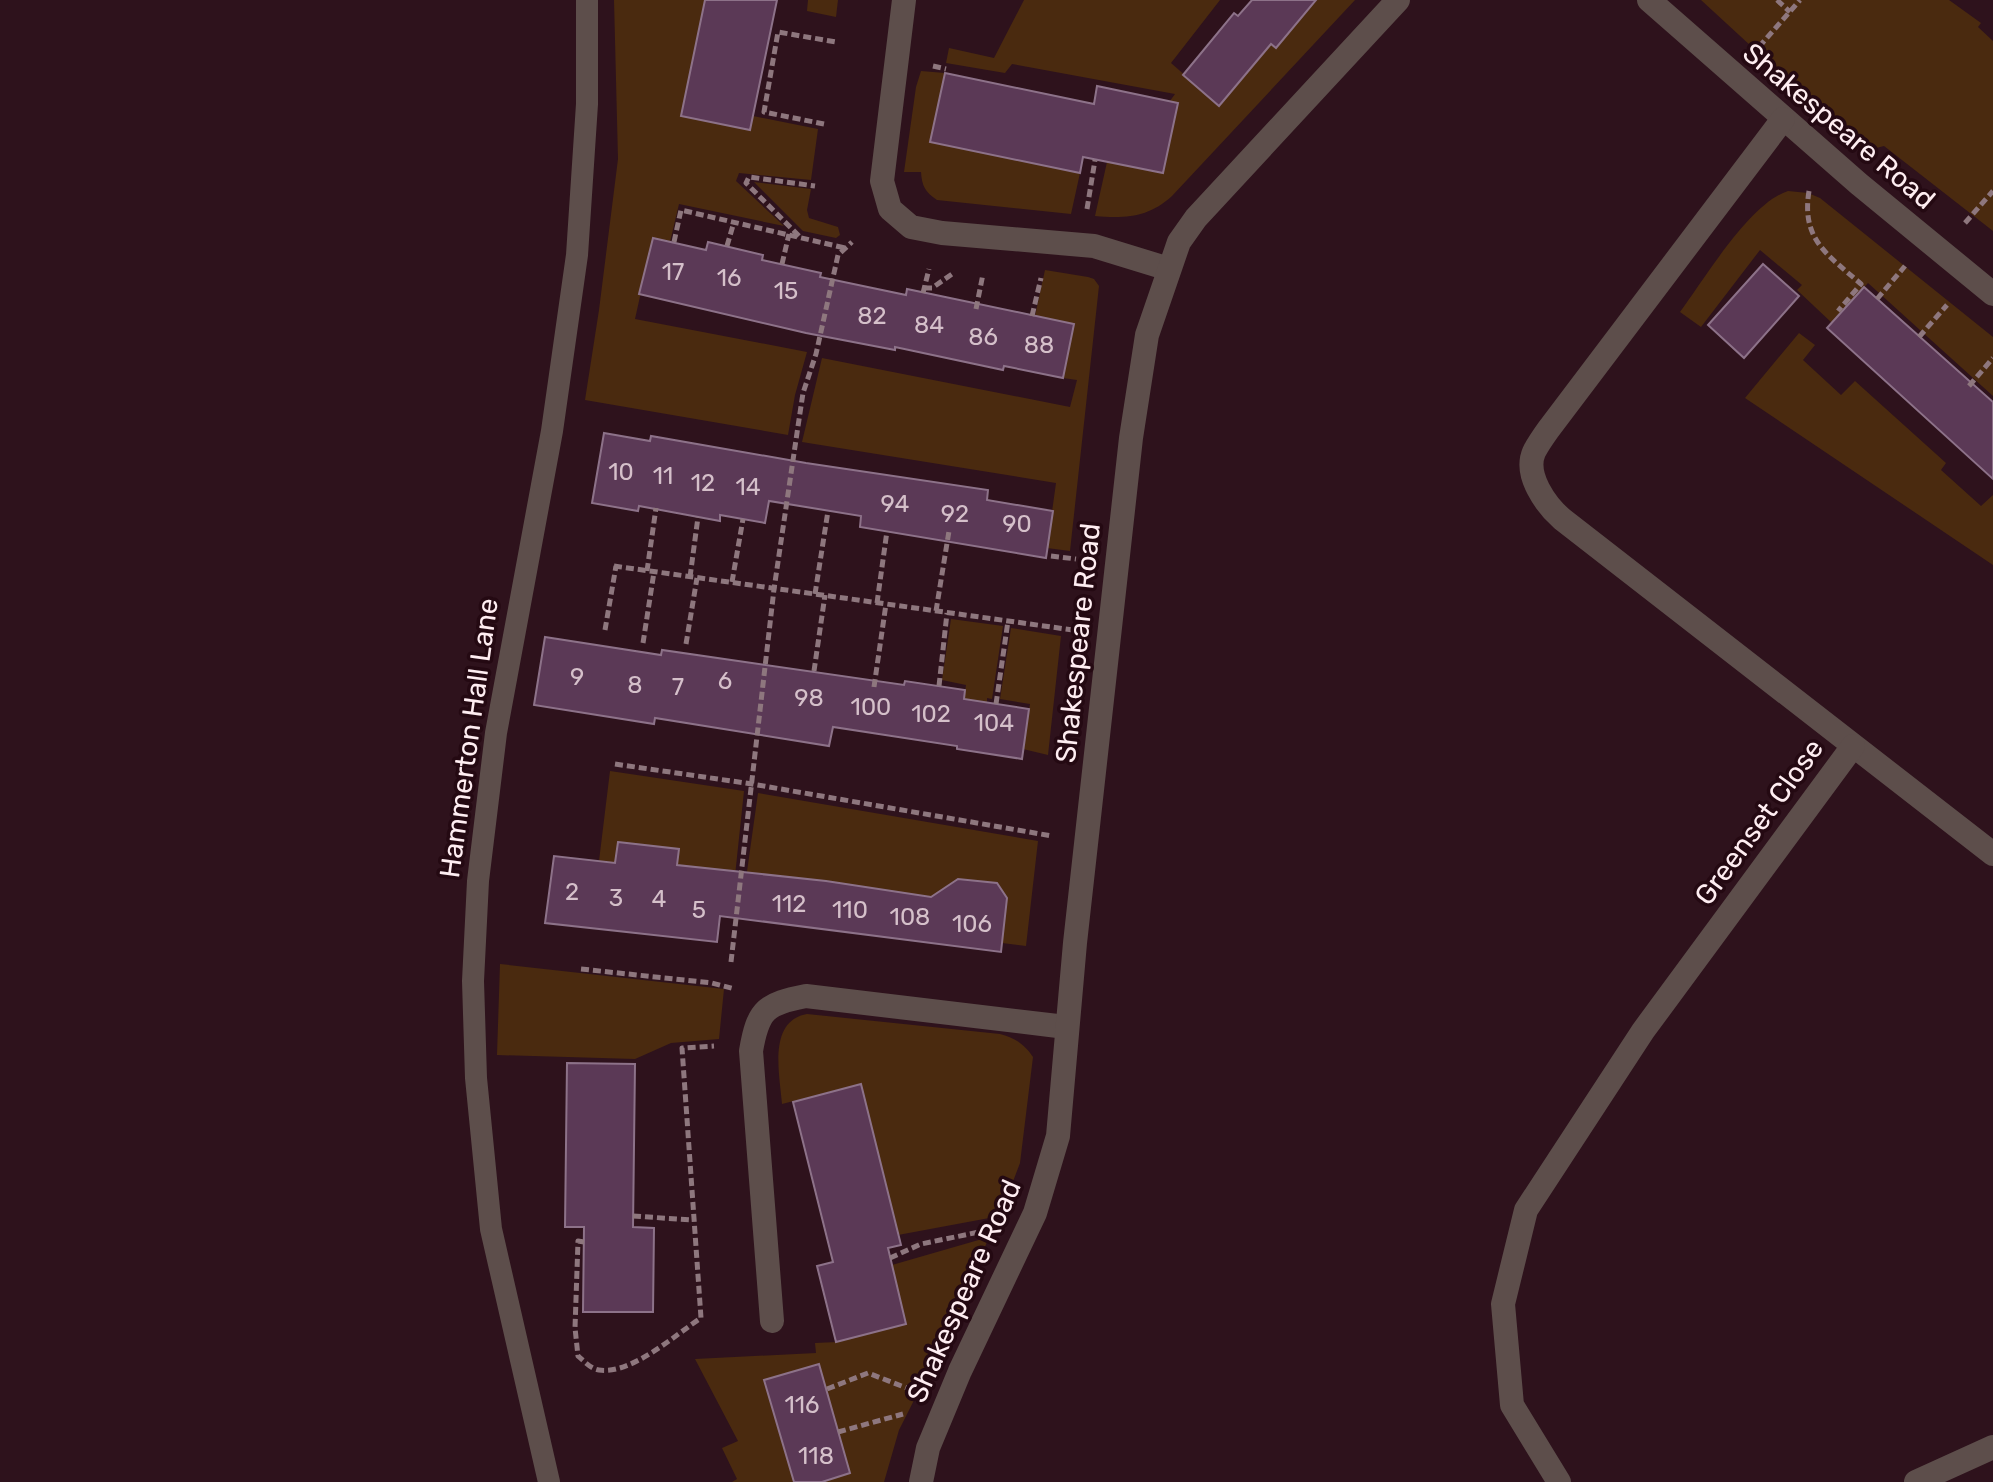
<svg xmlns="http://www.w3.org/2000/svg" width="1993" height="1482" font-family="Rubik,sans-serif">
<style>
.green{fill:#4a2a0f}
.building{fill:#5b3956;stroke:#8d7289;stroke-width:2}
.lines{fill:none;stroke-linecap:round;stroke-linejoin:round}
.path{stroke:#8e777e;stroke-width:5;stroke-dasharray:8 4;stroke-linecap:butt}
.lane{stroke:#5d4e4b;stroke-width:22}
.street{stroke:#5d4e4b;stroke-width:24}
.labels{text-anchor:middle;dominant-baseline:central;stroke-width:7;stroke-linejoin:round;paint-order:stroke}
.number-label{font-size:24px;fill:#d5c0ca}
.street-label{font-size:28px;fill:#feedf1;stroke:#240912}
</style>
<rect width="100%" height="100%" fill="#2e121c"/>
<!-- green -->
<g class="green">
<path d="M 614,0 L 705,0 L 681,116 L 749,130 L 753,116 L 818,129 L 811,180 L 739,173 L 736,181 L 784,226 L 679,204 L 670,242 L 653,238 L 635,319 L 807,352 L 795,395 L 788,435 L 585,400 L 599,310 L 618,159 Z"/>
<path d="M 808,0 L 838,0 L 836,17 L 807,11 Z"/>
<path d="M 1024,0 L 1220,0 L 1171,63 L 1219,105 L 1271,44 L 1276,48 L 1316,0 L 1355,0 L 1172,196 C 1149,217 1126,219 1095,216 L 1107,162 L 1163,173 L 1177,103 L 1170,101 L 1175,94 L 1012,64 L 1005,73 L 946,63 L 949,48 L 994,58 Z"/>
<path d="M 1701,0 L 1949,0 L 1981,23 L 1978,27 L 1993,41 L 1993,231 L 1884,146 L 1865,151 Z"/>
<path d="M 921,71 L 945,73 L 931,142 L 1080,173 L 1071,214 L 937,200 C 925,192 922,186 921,172 L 904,172 L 916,87 Z"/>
<path d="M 754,182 L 811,189 L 807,210 L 809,218 L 838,227 L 840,235 L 836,238 L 803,231 Z"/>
<path d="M 1788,191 L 1808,193 L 1820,198 L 1993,337 L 1993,396 L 1868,283 L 1832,323 L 1797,290 L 1802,285 L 1760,250 L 1701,327 L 1680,312 C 1705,278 1750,203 1788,191 Z"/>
<path d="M 1045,270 L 1088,277 L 1094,279 L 1099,286 L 1070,551 L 1047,548 L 1056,483 L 802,442 L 822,358 L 1070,407 L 1077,380 L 1063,378 L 1074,325 L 1035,316 Z"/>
<path d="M 1799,333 L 1815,345 L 1803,360 L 1841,395 L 1855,381 L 1946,463 L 1941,470 L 1981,506 L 1993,495 L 1993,565 L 1745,398 Z"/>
<path d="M 951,619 L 1003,626 L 992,699 L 987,698 L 987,703 L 964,699 L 966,685 L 942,680 Z"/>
<path d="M 1011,628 L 1061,636 L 1048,755 L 1023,749 L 1030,704 L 1000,699 Z"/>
<path d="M 610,771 L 744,791 L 734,885 L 677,865 L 679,849 L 645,845 L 642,867 L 599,861 Z"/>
<path d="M 758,793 L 1038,841 L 1026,946 L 1002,943 L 1006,906 L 1003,906 L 1004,893 L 997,883 L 958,879 L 948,886 L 946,899 L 759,873 L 756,888 L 745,886 Z"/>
<path d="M 500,964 L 724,989 L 719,1039 L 671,1043 L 635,1059 L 497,1055 Z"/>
<path d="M 807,1014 L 1000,1034 C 1015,1038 1024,1044 1033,1057 L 1020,1163 L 1000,1216 L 898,1235 L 860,1084 L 782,1104 C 780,1076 767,1021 807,1014 Z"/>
<path d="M 989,1237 L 960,1309 L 899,1430 L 884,1482 L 732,1482 L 737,1479 L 722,1448 L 738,1441 L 695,1359 L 816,1353 L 815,1343 L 837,1342 L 906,1324 L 892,1265 Z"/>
</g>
<!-- building -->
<g class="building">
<path d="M 705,0 L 777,0 L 750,130 L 681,116 Z"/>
<path d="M 1252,0 L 1316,0 L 1276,48 L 1271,44 L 1219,106 L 1183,75 L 1234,13 L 1238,16 Z"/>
<path d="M 945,73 L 1094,104 L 1097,86 L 1178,103 L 1163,173 L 1083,157 L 1080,173 L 930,142 Z"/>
<path d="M 653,238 L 706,250 L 708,242 L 763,255 L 762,260 L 821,273 L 820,277 L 906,295 L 907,289 L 1074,324 L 1063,378 L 1004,366 L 1003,370 L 895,347 L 895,350 L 806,333 L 639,294 Z"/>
<path d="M 1763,264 L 1799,296 L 1744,358 L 1708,325 Z"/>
<path d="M 1864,287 L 1993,402 L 1993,479 L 1827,328 Z"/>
<path d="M 604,433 L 650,441 L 651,436 L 806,463 L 988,490 L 987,500 L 1053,511 L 1046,558 L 860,527 L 861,516 L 769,501 L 765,523 L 720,515 L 720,521 L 639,506 L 638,511 L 592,503 Z"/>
<path d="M 545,637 L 661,655 L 662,650 L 904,685 L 905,681 L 965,690 L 964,699 L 1029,709 L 1022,759 L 957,749 L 957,746 L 833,727 L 829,746 L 655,718 L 654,724 L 534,705 Z"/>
<path d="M 618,842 L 679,849 L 677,865 L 826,881 L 931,897 L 958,879 L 997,883 L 1007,898 L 1001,952 L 720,916 L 717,942 L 545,923 L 554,856 L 615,863 Z"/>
<path d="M 567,1063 L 635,1064 L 633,1227 L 654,1228 L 653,1312 L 583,1312 L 584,1227 L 565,1227 Z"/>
<path d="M 861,1084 L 901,1245 L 888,1248 L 906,1324 L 836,1342 L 817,1266 L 833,1262 L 793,1102 Z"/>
<path d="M 819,1364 L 850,1473 L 822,1482 L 794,1482 L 764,1380 Z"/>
</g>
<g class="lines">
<!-- path -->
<g class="path">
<path d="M 1777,0 L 1790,12"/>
<path d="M 1759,47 L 1800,0"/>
<path d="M 933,66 L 946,69"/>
<path d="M 824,124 L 764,112 L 778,32 L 836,42"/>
<path d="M 1809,191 C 1801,240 1828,255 1861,284 L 1838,311"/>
<path d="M 1087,209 L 1095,160"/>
<path d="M 1965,223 L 1993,191"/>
<path d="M 799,236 L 746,183 L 749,177 L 815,186"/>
<path d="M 674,242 L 681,210 L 845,248"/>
<path d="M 727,246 L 734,222"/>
<path d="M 782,264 L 789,234"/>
<path d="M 924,288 L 932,288 L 955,272"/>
<path d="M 923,293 L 929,269"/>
<path d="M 1877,299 L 1905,266"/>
<path d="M 976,309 L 983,274"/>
<path d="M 1032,316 L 1041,278"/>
<path d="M 1919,337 L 1947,305"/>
<path d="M 1969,386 L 1993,358"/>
<path d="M 1051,556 L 1076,559"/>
<path d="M 614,566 L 1073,630"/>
<path d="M 647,571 L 656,508"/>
<path d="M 690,577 L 698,517"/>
<path d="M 732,582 L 743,519"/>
<path d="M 815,594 L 828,511"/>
<path d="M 877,603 L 887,531"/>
<path d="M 936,611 L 949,531"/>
<path d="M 605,630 L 616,566"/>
<path d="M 643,643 L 654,572"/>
<path d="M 686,644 L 697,578"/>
<path d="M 814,671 L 825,595"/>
<path d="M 939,686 L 947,613"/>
<path d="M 874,687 L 886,604"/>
<path d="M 996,704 L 1008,621"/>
<path d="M 615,764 L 752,784 L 1052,836"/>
<path d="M 731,962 L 774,589 L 797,433 L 803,393 L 816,354 L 838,255 L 852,242"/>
<path d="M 581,969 L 712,983 L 735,989"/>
<path d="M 633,1216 L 692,1220"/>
<path d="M 584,1242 L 578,1241 L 575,1328 L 578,1356 C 584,1361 591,1369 599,1370 C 631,1375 675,1335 701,1318 L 682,1048 L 714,1046"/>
<path d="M 890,1258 L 921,1244 L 984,1231"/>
<path d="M 827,1389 L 868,1373 L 912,1390"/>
<path d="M 838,1432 L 903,1414"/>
</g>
<!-- lane -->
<path class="lane" d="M 549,1482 L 491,1229 L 476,1078 L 473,981 L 478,881 L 496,733 L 552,431 L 577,255 L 587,104 L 587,0"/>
<!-- street -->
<g class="street">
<path d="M 904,0 L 882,181 L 890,209 L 911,227 L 942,233 L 1094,246 L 1169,269"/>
<path d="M 1649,0 L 1859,184 L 1993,294"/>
<path d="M 1783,119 L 1548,430 C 1543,437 1538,444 1534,452 C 1524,475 1546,505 1562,519 L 1993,854"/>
<path d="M 772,1321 L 751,1051 C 758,1009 766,1004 806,996 L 1066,1027"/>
<path d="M 921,1482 L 928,1448 L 960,1371 L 1035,1213 L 1058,1136 L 1075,943 L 1131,438 L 1147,335 L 1179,242 L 1196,218 L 1398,0"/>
<path d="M 1559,1482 L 1512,1405 L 1503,1304 L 1526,1210 L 1643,1031 L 1853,746"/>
<path d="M 1916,1482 L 1993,1447"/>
</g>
</g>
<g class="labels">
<!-- number labels -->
<g class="number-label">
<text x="673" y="272">17</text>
<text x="729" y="278">16</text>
<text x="786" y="291">15</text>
<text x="872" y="316">82</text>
<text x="929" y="325">84</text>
<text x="983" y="337">86</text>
<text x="1039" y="345">88</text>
<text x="621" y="472">10</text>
<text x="663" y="476">11</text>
<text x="703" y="483">12</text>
<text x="748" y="487">14</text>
<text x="895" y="504">94</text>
<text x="955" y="514">92</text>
<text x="1017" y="524">90</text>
<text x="577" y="677">9</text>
<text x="725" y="681">6</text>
<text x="635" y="685">8</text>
<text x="678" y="687">7</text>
<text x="809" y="698">98</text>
<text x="871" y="707">100</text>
<text x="931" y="714">102</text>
<text x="994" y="723">104</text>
<text x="572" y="892">2</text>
<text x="616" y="898">3</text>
<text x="659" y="899">4</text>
<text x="789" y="904">112</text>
<text x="699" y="910">5</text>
<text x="850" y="910">110</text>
<text x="910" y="917">108</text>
<text x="972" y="924">106</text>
<text x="802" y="1405">116</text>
<text x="816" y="1456">118</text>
</g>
<!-- street labels -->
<g class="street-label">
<text transform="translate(1839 126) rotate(40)">Shakespeare Road</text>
<text transform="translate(1078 643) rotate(-84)">Shakespeare Road</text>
<text transform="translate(469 738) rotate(-82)">Hammerton Hall Lane</text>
<text transform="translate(1759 822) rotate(-54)">Greenset Close</text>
<text transform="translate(964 1291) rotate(-66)">Shakespeare Road</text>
</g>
</g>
</svg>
